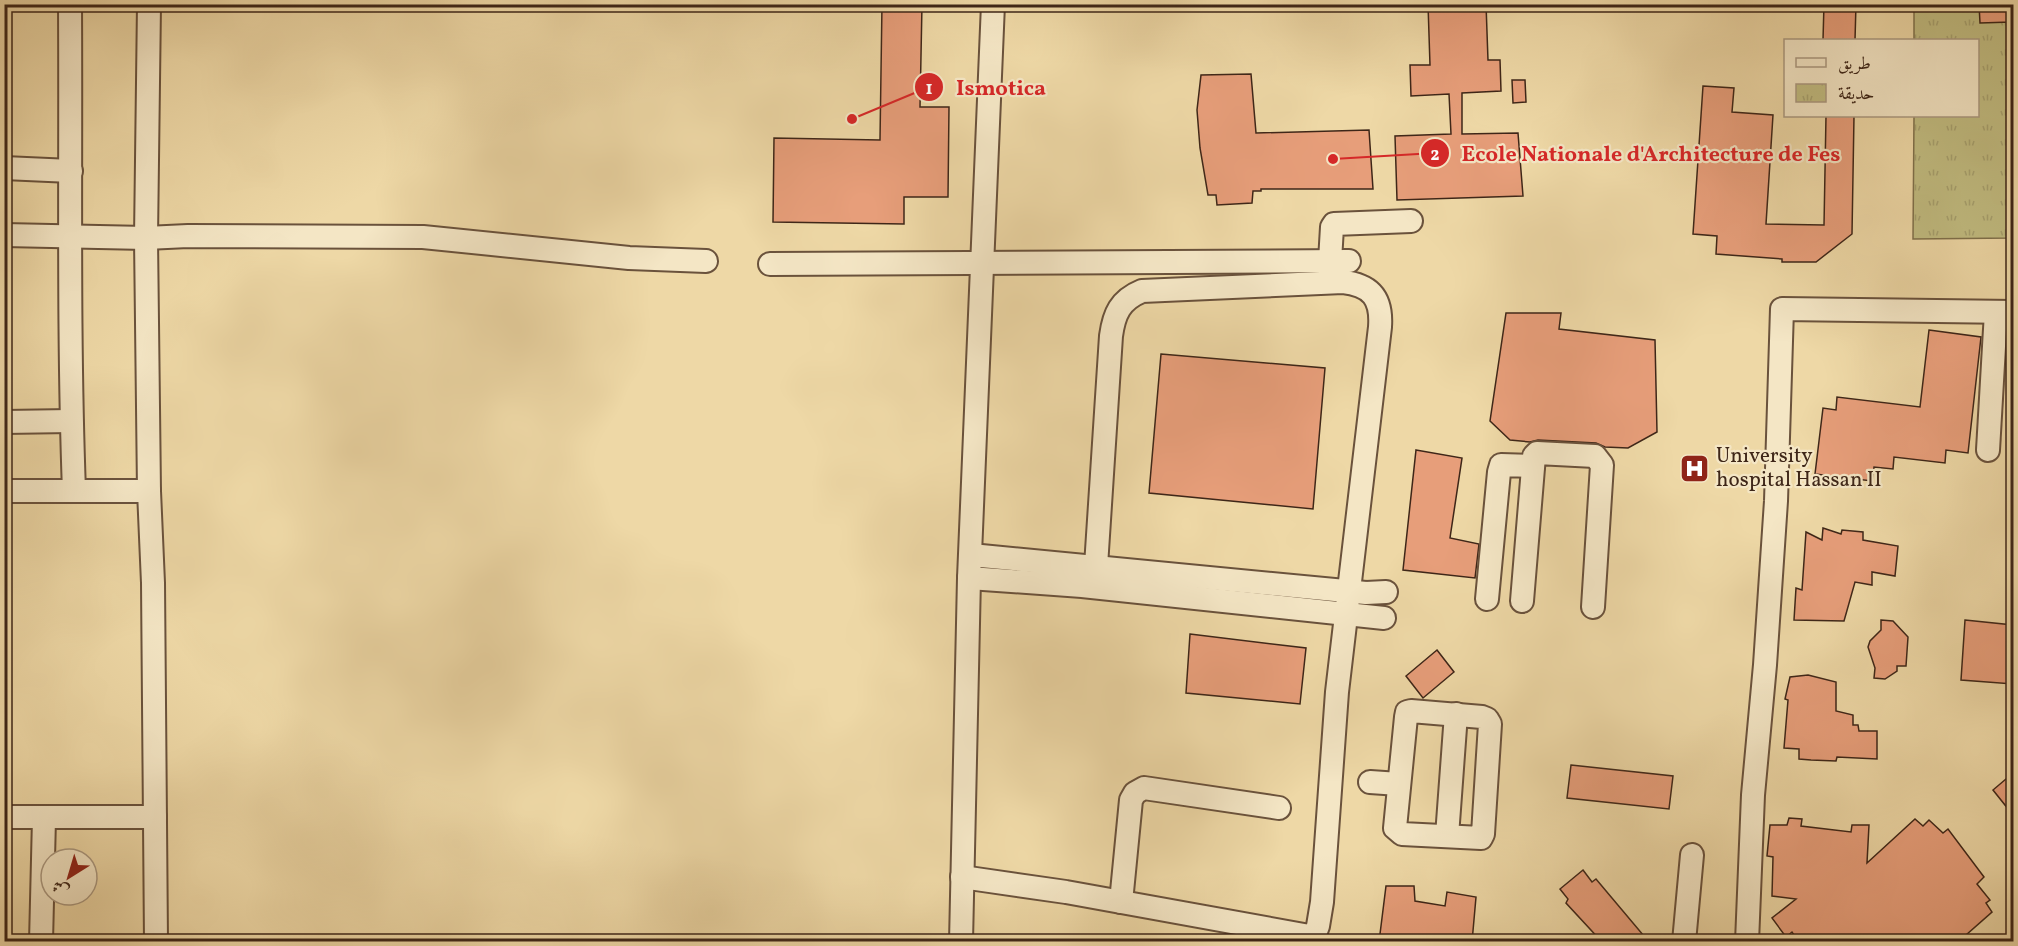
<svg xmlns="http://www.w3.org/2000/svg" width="2018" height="946" font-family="Vollkorn,Amiri,serif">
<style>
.park{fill:url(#park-tufts);stroke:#80714c;stroke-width:1.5}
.building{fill:#e79e7a;stroke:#3e2618;stroke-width:1.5}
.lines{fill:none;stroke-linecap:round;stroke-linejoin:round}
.minor-casing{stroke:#6a523c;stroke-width:26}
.minor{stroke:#f4e6c5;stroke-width:22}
.labels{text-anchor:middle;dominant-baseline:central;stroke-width:4.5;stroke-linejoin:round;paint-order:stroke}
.poi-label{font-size:21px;fill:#3e2618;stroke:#f4e6c5;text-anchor:start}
.leader{fill:none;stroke:#d62828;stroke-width:2}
.callout-dot{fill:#d62828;stroke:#f4e6c5;stroke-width:2}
.mark-label{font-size:18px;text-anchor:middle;font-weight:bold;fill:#fff}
.callout-label{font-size:22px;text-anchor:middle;font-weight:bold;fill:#d62828;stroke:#f4e6c5;stroke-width:4.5;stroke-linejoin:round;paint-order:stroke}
</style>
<defs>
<pattern id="park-tufts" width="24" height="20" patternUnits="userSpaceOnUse" patternTransform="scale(1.5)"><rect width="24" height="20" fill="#c1bc81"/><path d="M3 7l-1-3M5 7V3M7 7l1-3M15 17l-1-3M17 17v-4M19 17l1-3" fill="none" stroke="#a7a16f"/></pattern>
</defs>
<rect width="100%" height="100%" fill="#eed8a6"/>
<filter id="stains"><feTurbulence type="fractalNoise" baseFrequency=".00333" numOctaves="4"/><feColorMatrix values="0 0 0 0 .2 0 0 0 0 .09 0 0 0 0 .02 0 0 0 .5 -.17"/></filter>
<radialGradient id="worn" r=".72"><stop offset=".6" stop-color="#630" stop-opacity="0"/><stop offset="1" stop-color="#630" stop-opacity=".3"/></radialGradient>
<!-- park -->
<path class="park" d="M 1914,5 L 2013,5 L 2013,238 L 1913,239 L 1914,116 L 1978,116 L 1978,40 L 1914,40 Z"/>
<!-- building -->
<g class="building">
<path d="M 882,4 L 922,4 L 920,107 L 949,107 L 948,197 L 904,197 L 904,224 L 773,222 L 774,138 L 880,140 Z"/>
<path d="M 1428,4 L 1486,4 L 1488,60 L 1500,60 L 1501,91 L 1462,93 L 1462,134 L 1518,133 L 1523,196 L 1397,200 L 1395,136 L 1451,134 L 1449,94 L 1411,96 L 1410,65 L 1430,65 Z"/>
<path d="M 1824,4 L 1856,4 L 1855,40 L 1823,40 Z"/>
<path d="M 1979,4 L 2010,4 L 2011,22 L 1980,23 Z"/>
<path d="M 1251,74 L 1256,133 L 1369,130 L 1373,189 L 1261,189 L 1261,191 L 1253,191 L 1252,203 L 1217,205 L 1216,195 L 1208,195 L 1200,148 L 1197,110 L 1201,75 Z"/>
<path d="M 1512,80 L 1525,80 L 1526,102 L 1513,103 Z"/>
<path d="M 1703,86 L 1734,88 L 1732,112 L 1773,115 L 1766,224 L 1824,225 L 1826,116 L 1854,116 L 1852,234 L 1816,262 L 1782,262 L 1782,259 L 1716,254 L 1717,236 L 1693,234 Z"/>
<path d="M 1506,313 L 1561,313 L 1559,329 L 1655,340 L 1657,432 L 1628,448 L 1605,447 L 1596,443 L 1538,440 L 1530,442 L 1510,440 L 1490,421 Z"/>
<path d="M 1929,330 L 1981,337 L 1968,453 L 1946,450 L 1945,463 L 1894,457 L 1893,469 L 1874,467 L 1872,481 L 1815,474 L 1823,408 L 1836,410 L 1837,397 L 1920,407 Z"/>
<path d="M 1161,354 L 1325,368 L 1313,509 L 1149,493 Z"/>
<path d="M 1416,450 L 1462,458 L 1450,538 L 1479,544 L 1475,578 L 1403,570 Z"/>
<path d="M 1823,528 L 1841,534 L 1842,530 L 1863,532 L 1863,540 L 1898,546 L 1895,576 L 1872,572 L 1872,585 L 1855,582 L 1844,621 L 1794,620 L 1796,588 L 1802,590 L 1806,532 L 1822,540 Z"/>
<path d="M 1881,620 L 1893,621 L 1908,637 L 1906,666 L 1897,666 L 1897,671 L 1885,679 L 1874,678 L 1875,668 L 1868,647 L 1870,641 L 1881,630 Z"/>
<path d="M 1965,620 L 2013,625 L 2013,684 L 1961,680 Z"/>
<path d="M 1190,634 L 1306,648 L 1300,704 L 1186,693 Z"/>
<path d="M 1437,650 L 1454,672 L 1423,698 L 1406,676 Z"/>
<path d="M 1808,675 L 1836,682 L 1836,711 L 1853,715 L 1853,725 L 1858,725 L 1859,731 L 1877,731 L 1877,759 L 1837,757 L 1836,761 L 1811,760 L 1799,759 L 1799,749 L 1784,748 L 1788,700 L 1785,699 L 1790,677 Z"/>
<path d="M 1571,765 L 1673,776 L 1669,809 L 1567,798 Z"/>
<path d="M 2013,773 L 2013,815 L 1993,790 Z"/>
<path d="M 1789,818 L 1802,819 L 1801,826 L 1851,832 L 1852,825 L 1869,825 L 1867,863 L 1915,819 L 1923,826 L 1929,820 L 1943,833 L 1948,829 L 1984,877 L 1977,884 L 1990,900 L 1986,903 L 1992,912 L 1958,942 L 1799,942 L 1792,932 L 1786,937 L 1772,918 L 1796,899 L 1772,896 L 1773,857 L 1767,856 L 1770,825 L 1787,825 Z"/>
<path d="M 1583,870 L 1592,882 L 1596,879 L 1649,942 L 1602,942 L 1566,903 L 1568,899 L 1560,889 Z"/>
<path d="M 1386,886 L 1414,886 L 1415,901 L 1445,906 L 1447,892 L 1476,897 L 1472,942 L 1379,942 Z"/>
</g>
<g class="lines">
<defs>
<g id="minor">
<path d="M 70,4 C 71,167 68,329 74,491"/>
<path d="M 149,4 L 146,238 L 149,491 L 153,583 L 156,942"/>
<path d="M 4,168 L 71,171"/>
<path d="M 4,235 L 146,238 L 188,236 L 423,237 L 629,258 L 706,261"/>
<path d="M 1330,261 L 1332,227 L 1334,224 L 1411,221"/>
<path d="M 770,264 L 1349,261"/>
<path d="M 4,422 L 71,421"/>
<path d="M 1988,450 L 1996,312"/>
<path d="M 4,491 L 149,491"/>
<path d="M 971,555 L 1366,593 L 1386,592"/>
<path d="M 1096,566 L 1111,336 C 1114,314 1120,300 1142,291 L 1343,282 C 1372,285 1382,299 1380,327 L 1337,692 L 1322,902 L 1318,926 L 1312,942"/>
<path d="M 969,578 L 1082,586 L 1384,618"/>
<path d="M 1487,599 L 1499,472 L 1501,465 L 1533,466"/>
<path d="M 1522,601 L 1534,456 L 1537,453 L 1595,456 L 1602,465 L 1593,607"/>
<path d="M 1411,711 L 1482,717 L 1487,719 L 1490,724 L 1483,834 L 1481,838 L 1402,834 L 1395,828 L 1406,717 L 1407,712 Z"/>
<path d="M 1370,782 L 1399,784"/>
<path d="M 4,817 L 155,817"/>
<path d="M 1447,836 L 1456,714"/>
<path d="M 962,877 L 1066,892 L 1315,937"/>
<path d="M 1121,902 L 1131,800 L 1135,793 L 1144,788 L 1279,808"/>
<path d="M 41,942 L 44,818"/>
<path d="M 961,942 L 969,578 L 993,4"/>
<path d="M 1684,942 L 1692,855"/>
<path d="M 1747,942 L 1753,795 L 1765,665 L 1776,501 L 1782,309 L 2014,312"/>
</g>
</defs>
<!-- minor casing -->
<use href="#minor" class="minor-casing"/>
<!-- minor -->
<use href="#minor" class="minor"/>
</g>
<!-- icons -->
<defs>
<symbol id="hospital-square" viewBox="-11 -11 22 22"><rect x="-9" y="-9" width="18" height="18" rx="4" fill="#8f2418" stroke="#f4e6c5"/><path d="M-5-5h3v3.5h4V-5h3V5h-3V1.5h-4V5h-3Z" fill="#fff"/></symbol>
</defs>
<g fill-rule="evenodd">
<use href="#hospital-square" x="1678" y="452" width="33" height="33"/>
</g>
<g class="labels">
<!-- poi labels -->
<g class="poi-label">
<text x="1716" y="456">University<tspan x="1716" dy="24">hospital Hassan II</tspan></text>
</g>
</g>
<!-- callouts -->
<path class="leader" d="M852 119L929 87M1333 159L1435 153"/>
<g class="callout-dot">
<circle cx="852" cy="119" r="6"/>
<circle cx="1333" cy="159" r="6"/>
<circle cx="929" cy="87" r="15"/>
<circle cx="1435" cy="153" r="15"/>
</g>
<g class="mark-label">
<text x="929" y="94">1</text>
<text x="1435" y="160">2</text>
</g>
<g class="callout-label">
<text x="1001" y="95">Ismotica</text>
<text x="1651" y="161">Ecole Nationale d'Architecture de Fes</text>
</g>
<!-- margin -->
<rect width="2018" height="946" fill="none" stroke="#eed8a6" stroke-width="24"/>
<rect x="6" y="6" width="2006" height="934" fill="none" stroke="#3e2618" stroke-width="3"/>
<rect x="12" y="12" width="1994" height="922" fill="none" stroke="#3e2618" stroke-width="1.5"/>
<!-- legend -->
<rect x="1784" y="39" width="195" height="78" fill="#f4e6c5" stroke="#ab9980" stroke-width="1.5"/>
<rect x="1796" y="58" width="30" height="9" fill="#f4e6c5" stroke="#ab9980" stroke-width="1.5"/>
<text x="1838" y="69" font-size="18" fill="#3e2618">طريق</text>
<rect x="1796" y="84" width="30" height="18" fill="url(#park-tufts)" stroke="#ab9980" stroke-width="1.5"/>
<text x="1838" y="99" font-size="18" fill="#3e2618">حديقة</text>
<!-- north arrow -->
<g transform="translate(69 877) rotate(217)"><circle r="28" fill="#f4e6c5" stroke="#ab9980" stroke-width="1.5"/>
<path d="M0-4.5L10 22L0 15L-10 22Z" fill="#8f2418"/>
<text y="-9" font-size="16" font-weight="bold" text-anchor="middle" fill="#3e2618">ش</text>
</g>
<rect width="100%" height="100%" filter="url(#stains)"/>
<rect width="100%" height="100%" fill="url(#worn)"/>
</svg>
